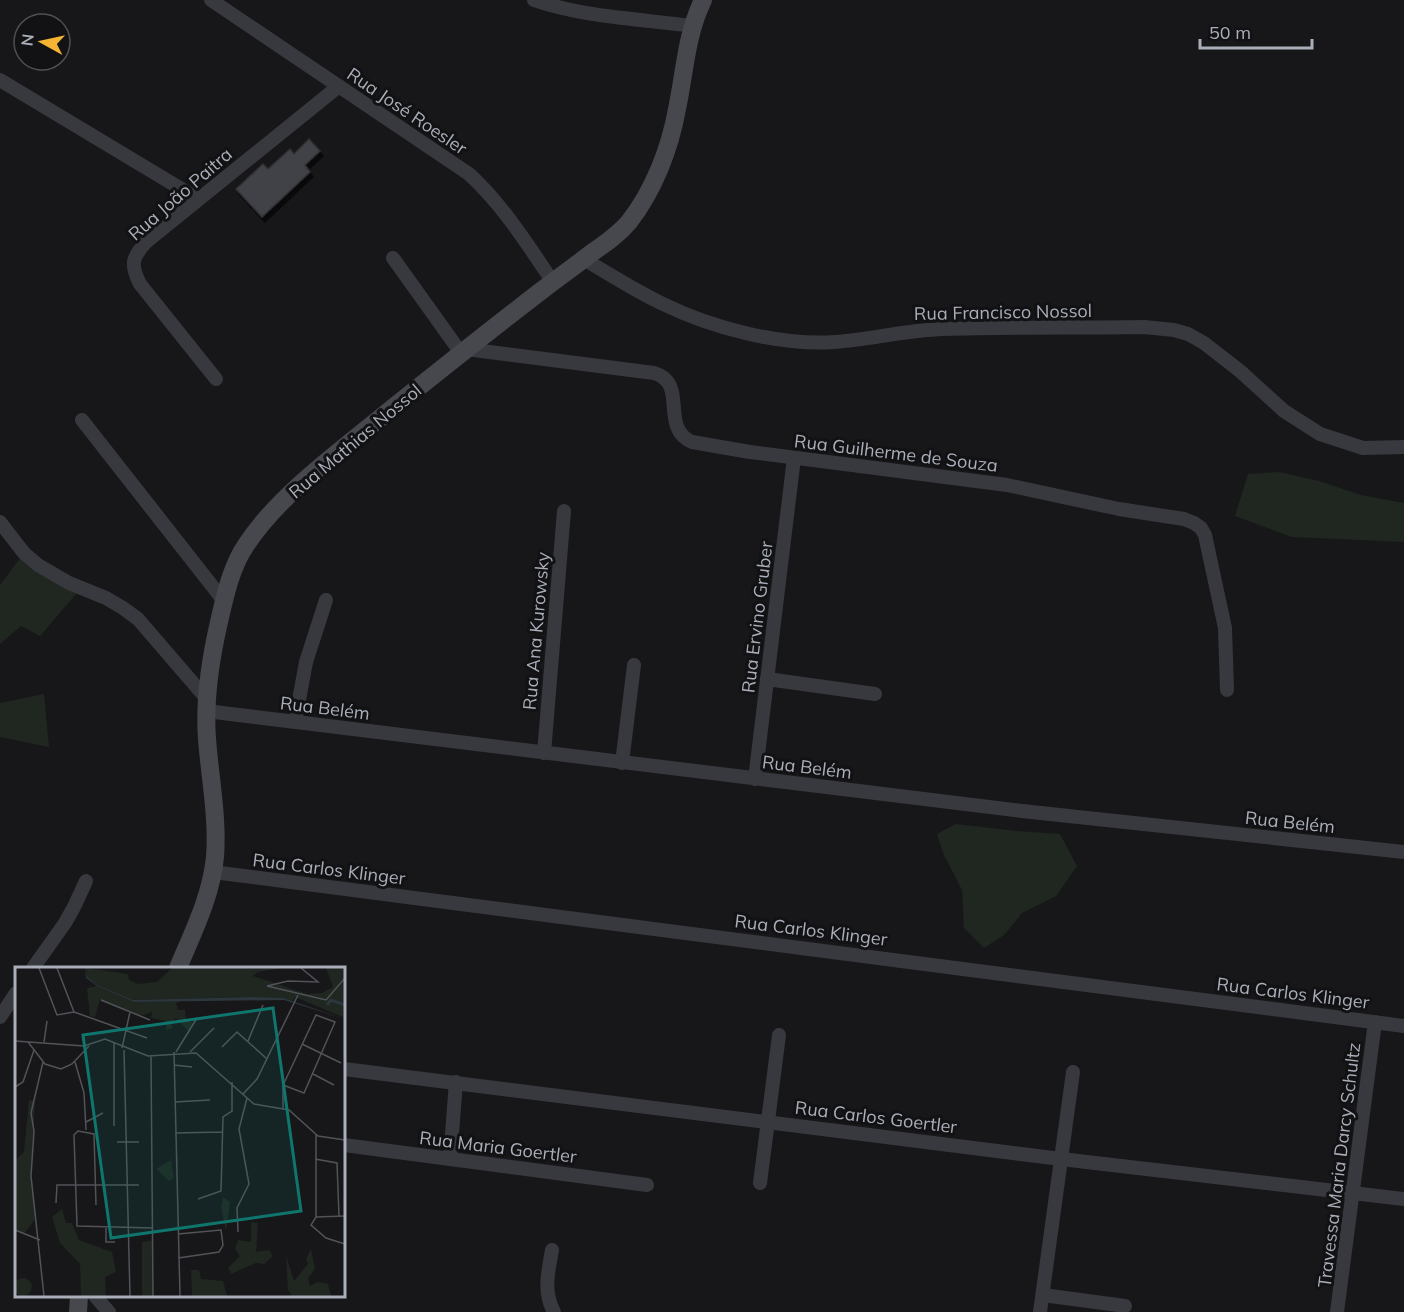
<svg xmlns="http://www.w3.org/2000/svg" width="1404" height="1312" font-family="Mulish,sans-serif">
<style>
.green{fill:#1f2720}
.building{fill:#414246;stroke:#313135;stroke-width:1.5;filter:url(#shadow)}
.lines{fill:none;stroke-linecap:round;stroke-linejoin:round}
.street{stroke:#38393e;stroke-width:14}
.secondary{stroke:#46484e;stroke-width:18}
.labels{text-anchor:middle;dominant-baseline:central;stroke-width:6;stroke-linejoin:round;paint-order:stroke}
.street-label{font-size:18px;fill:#a9aeb9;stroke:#121214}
.inset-river{fill:none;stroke:#2c363d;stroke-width:3}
.inset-road{fill:none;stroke:#515359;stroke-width:1.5}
.view{fill:#0f766e;fill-opacity:0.15;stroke:#0f766e;stroke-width:3}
.inset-edge{fill:none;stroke:#a9aeb9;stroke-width:3}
</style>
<defs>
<filter id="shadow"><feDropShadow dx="3" dy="5" stdDeviation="0" flood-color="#0009"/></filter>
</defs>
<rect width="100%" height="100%" fill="#171719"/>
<!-- green -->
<g class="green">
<path d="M 1279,472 L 1319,481 L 1361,495 L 1404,503 L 1404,542 L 1292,537 L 1235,516 L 1248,474 Z"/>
<path d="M 24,553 L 81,588 L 40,636 L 21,626 L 0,644 L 0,585 Z"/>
<path d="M 44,694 L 49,747 L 0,737 L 0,703 Z"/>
<path d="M 956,824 L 1017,831 L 1060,834 L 1077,866 L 1056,896 L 1022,913 L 1004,935 L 984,948 L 964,928 L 962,890 L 944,855 L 937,834 Z"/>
</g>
<!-- building -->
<path class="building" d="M 309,139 L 320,151 L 305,165 L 310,172 L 262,217 L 236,189 L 263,164 L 268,169 L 290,149 L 294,154 Z"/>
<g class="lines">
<!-- street -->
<g class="street">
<path d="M 211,0 L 469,174 C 503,205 527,244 553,282"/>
<path d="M 534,0 C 582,17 641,19 692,26"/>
<path d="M 0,80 L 198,199"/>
<path d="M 393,258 L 461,353"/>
<path d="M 584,259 C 610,275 636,291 663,304 C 712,328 781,346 835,342 C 872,339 907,330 943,329 C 1010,327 1077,328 1144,327 L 1174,330 L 1188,334 L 1204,343 L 1240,371 L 1284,411 L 1320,434 L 1363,448 L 1404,447"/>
<path d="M 466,349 L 654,373 C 689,383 659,428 692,442 L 750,452 L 1007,485 L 1119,509 L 1184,519 L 1194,523 L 1201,528 L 1205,535 L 1225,628 L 1227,690"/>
<path d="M 216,379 L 140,284 C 130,264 132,258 146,242 L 339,86"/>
<path d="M 82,420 L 224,601"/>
<path d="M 0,522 L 24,553 L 38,565 L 69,583 L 106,598 L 123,608 L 138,619 L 206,698"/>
<path d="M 767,679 L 875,694"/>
<path d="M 206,711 L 1022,811 L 1404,852"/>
<path d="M 295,722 L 306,662 L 326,600"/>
<path d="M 544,753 L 564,511"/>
<path d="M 622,763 L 634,665"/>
<path d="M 755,779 L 794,458"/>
<path d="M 213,872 L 1404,1026"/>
<path d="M 33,968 L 65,923 L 74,907 L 86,881"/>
<path d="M 0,1017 L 16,993"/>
<path d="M 344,1069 L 1061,1159 L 1404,1199"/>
<path d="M 344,1145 L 647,1185"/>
<path d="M 450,1159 L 456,1082"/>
<path d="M 760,1183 L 779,1035"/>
<path d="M 552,1250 C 548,1272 543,1292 554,1312"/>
<path d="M 1043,1295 L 1125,1306"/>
<path d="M 95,1296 L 109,1312"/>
<path d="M 1040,1312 L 1073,1072"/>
<path d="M 1337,1312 L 1375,1022"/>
</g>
<!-- secondary -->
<g class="secondary">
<path d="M 178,968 C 193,932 211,897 215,857 C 218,818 210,778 207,739 C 204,699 210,661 219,622 C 225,596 231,567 246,545 C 276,499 332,457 374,423 C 430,378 485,334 541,291 C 558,278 576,265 593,252 C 606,243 619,234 629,222 C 654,190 670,148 677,109 C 685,71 686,35 703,0"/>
<path d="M 78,1312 L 79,1296"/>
</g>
</g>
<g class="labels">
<!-- street labels -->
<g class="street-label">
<text transform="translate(407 111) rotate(34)">Rua José Roesler</text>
<text transform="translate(180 194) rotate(-41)">Rua João Paitra</text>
<text transform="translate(1003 312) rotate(-1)">Rua Francisco Nossol</text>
<text transform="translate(355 441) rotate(-40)">Rua Mathias Nossol</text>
<text transform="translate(896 453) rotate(7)">Rua Guilherme de Souza</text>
<text transform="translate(757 617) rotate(-83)">Rua Ervino Gruber</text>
<text transform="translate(536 631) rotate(-85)">Rua Ana Kurowsky</text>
<text transform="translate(325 708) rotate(7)">Rua Belém</text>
<text transform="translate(807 767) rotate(7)">Rua Belém</text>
<text transform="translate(1290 822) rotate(6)">Rua Belém</text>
<text transform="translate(329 869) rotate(7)">Rua Carlos Klinger</text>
<text transform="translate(811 930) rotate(7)">Rua Carlos Klinger</text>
<text transform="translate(1293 993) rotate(7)">Rua Carlos Klinger</text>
<text transform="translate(876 1117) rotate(7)">Rua Carlos Goertler</text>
<text transform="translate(498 1147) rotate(7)">Rua Maria Goertler</text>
<text transform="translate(1339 1165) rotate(-83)">Travessa Maria Darcy Schultz</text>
</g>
</g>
<!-- overview -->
<g transform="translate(15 967)">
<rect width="330" height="330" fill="#171719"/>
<path d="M 71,1 L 113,7 L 114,13 L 123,17 L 142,15 L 157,1 L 267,1 L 243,5 L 238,9 L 292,27 L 307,26 L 318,20 L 311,1 L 330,1 L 330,51 L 280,30 L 278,34 L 238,30 L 118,33 L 82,18 L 72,10 ZM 82,19 L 119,35 L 166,34 L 161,36 L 163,43 L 170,43 L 171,52 L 178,56 L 174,65 L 161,51 L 156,55 L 158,61 L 151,63 L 151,54 L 136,51 L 137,45 L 125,49 L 85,33 L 80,50 L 75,49 L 72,21 ZM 14,133 L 20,134 L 16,206 L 21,251 L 9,267 L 0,263 L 0,193 L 9,185 ZM 156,193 L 159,211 L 154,214 L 141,202 ZM 208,230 L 215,235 L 211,265 L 206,239 ZM 47,242 L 51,256 L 57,256 L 64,273 L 97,285 L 101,305 L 90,310 L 91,329 L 66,329 L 65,297 L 45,276 L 37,250 ZM 236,255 L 243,256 L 241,285 L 254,283 L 258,289 L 249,297 L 241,296 L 216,307 L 213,301 L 225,289 L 220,282 L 223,273 L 236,275 ZM 138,273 L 138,329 L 127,329 L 127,275 ZM 296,282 L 300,302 L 293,311 L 295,319 L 303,315 L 313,317 L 316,329 L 277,329 L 273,323 L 271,289 L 279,314 L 293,297 L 291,292 ZM 176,303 L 184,303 L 186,312 L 208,314 L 212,329 L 177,329 ZM-1 320a9 9 0 1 1 18 0a9 9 0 1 1-18 0Z" fill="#1f2720"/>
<path d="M 70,1 L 72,10 L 82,18 L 118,33 L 238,30 L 268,31 L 330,52 L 269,33 L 119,35 L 82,19 L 71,11 Z" fill="#2c363d"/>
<path class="inset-river" d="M 312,38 L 316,33 L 330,38"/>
<path class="inset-road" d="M 24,1 L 42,48 L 59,45M 42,1 L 59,45M 286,1 L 303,15 L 273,14 L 252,19 L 311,33 L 330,11M 86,33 L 135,53M 59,45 L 132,71M 0,74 L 69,79 L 90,72 L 133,89 L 181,86 L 239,137 L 274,143 L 303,169 L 330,173M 233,74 L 248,38M 13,75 L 30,97 L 46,102 L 57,97 L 74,79M 29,75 L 32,54M 99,75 L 99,159M 287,77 L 326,96M 207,80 L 222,65 L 252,92M 107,81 L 115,45M 109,83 L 115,329M 159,85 L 165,329M 161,85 L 182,51M 175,85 L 199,61M 136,89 L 138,329M 28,95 L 16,146 L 19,164 L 16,209 L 29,329M 60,95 L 69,126 L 71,163M 159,98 L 177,100M 298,107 L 319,118M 0,120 L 8,115 L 19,83M 228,127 L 242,112 L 283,28M 160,135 L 195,133M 268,142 L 268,118 L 270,114 L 301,48 L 320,55 L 289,126 L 268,118M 71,155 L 88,146M 160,166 L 208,165M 301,168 L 301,250M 102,175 L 124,175M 300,192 L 322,196 L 324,249M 183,232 L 206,224 L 208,150 L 217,144 L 217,115M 41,236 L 42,218 L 124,218M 81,238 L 79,167 L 63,164 L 59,168 L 62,259 L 138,261M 301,250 L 296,258 L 311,271 L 330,277M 301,250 L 330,249M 91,261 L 91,275 L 100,275M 0,263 L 25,273M 223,265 L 222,241 L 234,217 L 224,162 L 232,131M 163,291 L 204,285 L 208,278 L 206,263 L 163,267"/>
<path class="view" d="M 258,41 L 286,244 L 96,271 L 68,68 Z"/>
<rect width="330" height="330" class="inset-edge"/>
</g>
<!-- north arrow -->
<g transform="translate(42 42) rotate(278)"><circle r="28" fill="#121214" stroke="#4e5056" stroke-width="1.5"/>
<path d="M0-4.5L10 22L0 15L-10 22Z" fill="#f5b333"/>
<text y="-9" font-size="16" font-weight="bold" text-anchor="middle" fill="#a9aeb9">N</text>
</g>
<!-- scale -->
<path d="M1200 39v9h112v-9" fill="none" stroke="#a9aeb9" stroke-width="3"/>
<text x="1209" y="39" font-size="18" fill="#a9aeb9" stroke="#121214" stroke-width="4.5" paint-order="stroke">50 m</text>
</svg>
